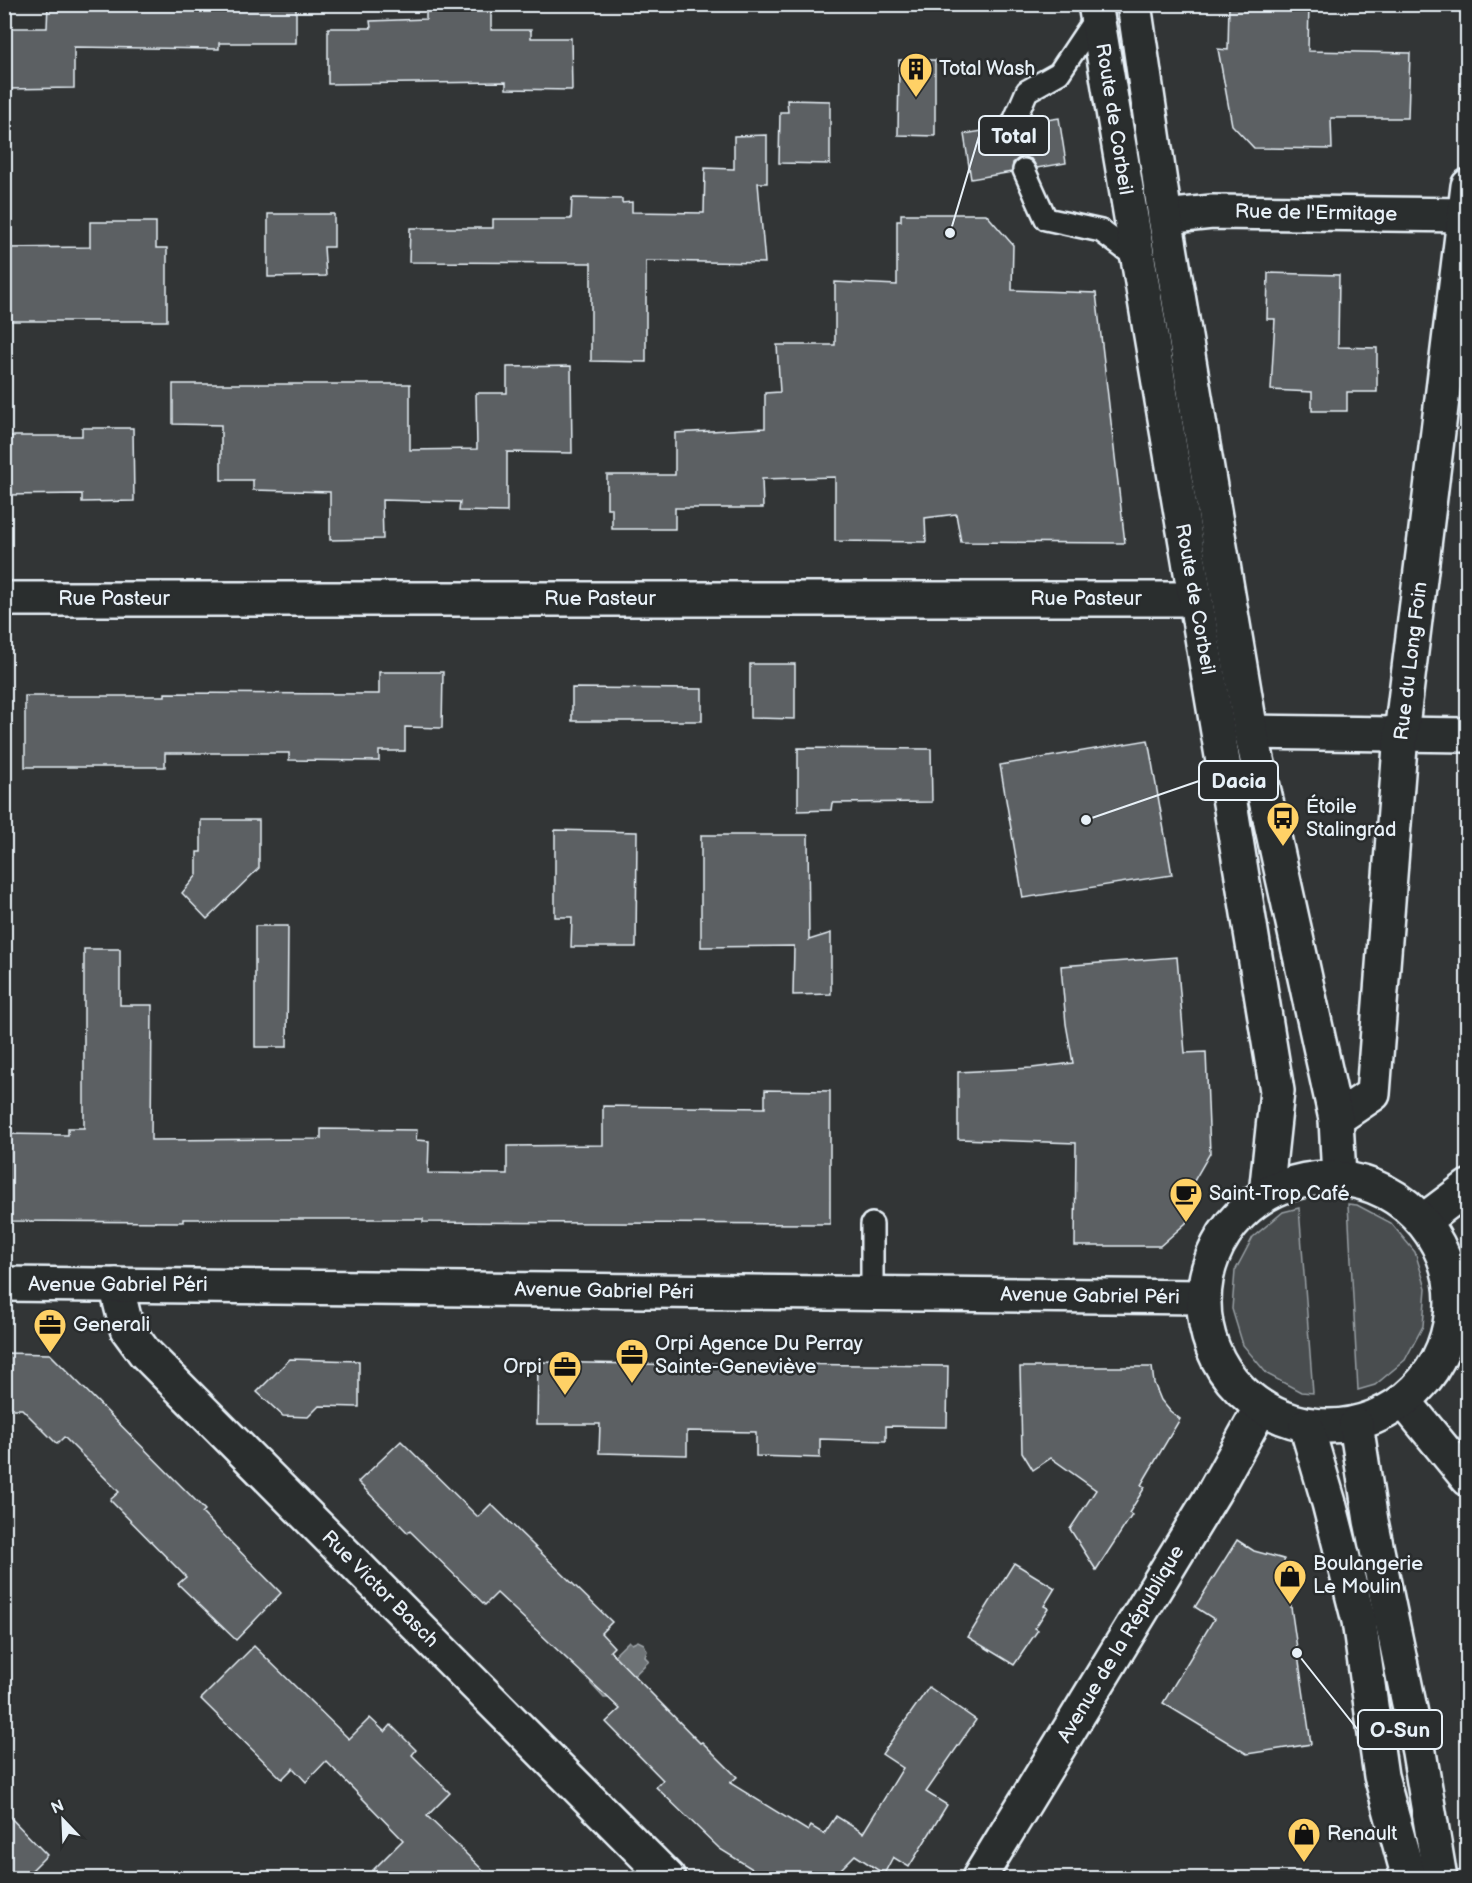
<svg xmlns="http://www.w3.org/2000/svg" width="1472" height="1883" font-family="'Balsamiq Sans',sans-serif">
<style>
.green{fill:#494d4f;stroke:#989fa4;stroke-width:1.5}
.water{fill:#6e7376;stroke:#9fa5aa;stroke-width:1.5}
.building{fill:#5c6063;stroke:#e8f1f8;stroke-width:1.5}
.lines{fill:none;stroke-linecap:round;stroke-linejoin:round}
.service-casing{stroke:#e8f1f8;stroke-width:26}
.minor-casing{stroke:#e8f1f8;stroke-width:38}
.tertiary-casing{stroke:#e8f1f8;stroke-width:38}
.secondary-casing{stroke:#e8f1f8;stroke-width:38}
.service{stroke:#2a2d2e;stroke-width:21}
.minor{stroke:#2a2d2e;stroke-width:33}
.tertiary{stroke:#2a2d2e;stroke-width:33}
.secondary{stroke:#2a2d2e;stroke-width:33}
.labels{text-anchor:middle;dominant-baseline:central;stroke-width:5;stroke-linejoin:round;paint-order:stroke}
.poi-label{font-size:20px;fill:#e8f1f8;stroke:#2a2d2e;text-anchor:start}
.street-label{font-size:20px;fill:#e8f1f8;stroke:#2a2d2e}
.leader{fill:none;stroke:#e8f1f8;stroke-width:2}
.callout-dot{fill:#e8f1f8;stroke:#2a2d2e;stroke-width:2}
.callout{fill:#2a2d2e;stroke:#e8f1f8;stroke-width:2}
.callout-label{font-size:21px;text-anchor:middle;font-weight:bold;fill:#e8f1f8}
</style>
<rect width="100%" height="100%" fill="#323536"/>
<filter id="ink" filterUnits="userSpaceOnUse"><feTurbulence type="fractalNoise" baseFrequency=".0167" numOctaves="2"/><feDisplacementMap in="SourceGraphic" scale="12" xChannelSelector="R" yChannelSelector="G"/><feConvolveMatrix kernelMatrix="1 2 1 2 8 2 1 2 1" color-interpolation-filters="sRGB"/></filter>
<g filter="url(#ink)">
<!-- green -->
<g class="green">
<path d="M 1348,1204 L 1357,1205 L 1391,1223 L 1415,1252 L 1426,1288 L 1423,1326 L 1405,1360 L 1375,1385 L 1358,1390 Z"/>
<path d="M 1299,1208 L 1313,1393 L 1301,1392 L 1267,1374 L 1243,1345 L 1232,1309 L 1235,1271 L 1253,1237 L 1283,1212 Z"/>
</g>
<!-- water -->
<path class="water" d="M 629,1641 L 632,1644 L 638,1641 L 644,1644 L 647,1651 L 645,1657 L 649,1661 L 611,1698 L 604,1698 L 591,1684 L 590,1679 Z"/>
<!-- building -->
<g class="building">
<path d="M 48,4 L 296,4 L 296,43 L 219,43 L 219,49 L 74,47 L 74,88 L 5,89 L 6,28 L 47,28 Z"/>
<path d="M 426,4 L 491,4 L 491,30 L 531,30 L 531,38 L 571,38 L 572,90 L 506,89 L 506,82 L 328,84 L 328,28 L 371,28 L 370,21 L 426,19 Z"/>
<path d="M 1229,4 L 1309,4 L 1308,51 L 1410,53 L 1408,118 L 1331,118 L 1332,149 L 1254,148 L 1232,125 L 1218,49 L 1228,50 Z"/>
<path d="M 899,60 L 935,60 L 935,136 L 898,135 Z"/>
<path d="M 787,100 L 830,101 L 830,164 L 779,163 L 780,112 L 788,112 Z"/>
<path d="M 1059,118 L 1066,163 L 1037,168 L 1031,159 L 1025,157 L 1019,158 L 1013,163 L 1012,172 L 971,179 L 964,134 L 1000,128 L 1002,134 L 1006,137 L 1014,139 L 1020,136 L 1027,123 Z"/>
<path d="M 767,135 L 767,183 L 758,183 L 765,263 L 646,261 L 646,362 L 591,361 L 591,263 L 409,262 L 410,228 L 493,228 L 493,219 L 571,219 L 572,198 L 622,199 L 622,203 L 632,202 L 632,212 L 704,213 L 705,168 L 734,169 L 734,136 Z"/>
<path d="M 268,214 L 334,214 L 334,247 L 324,247 L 326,276 L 268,277 Z"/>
<path d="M 901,214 L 986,214 L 1013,245 L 1012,290 L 1096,293 L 1125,543 L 961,542 L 956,514 L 925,518 L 926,542 L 835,541 L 835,477 L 762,479 L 763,508 L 675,508 L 675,529 L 612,529 L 612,508 L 607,508 L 607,475 L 675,475 L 675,433 L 765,428 L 765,393 L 780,392 L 777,345 L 835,345 L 835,282 L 897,285 L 897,221 L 901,221 Z"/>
<path d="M 90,222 L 156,222 L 156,248 L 167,248 L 167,321 L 4,321 L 4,248 L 90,247 Z"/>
<path d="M 1268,273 L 1339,275 L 1338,347 L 1377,348 L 1377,392 L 1347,392 L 1347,411 L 1312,411 L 1312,392 L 1271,390 L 1275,319 L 1267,319 Z"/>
<path d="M 571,366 L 572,453 L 507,452 L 507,512 L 459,511 L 460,502 L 382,500 L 383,539 L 330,540 L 330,492 L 253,490 L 253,480 L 221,480 L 221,425 L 173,424 L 173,384 L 410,384 L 410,450 L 477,449 L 476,393 L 507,393 L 507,367 Z"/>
<path d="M 82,428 L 133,428 L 134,501 L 82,502 L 82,494 L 4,495 L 4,436 L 82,436 Z"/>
<path d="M 750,664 L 795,664 L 795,719 L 750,718 Z"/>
<path d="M 379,672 L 443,672 L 442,728 L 405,727 L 405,751 L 379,751 L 379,761 L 289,760 L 289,753 L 165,753 L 165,767 L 25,767 L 25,696 L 165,696 L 165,693 L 379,694 Z"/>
<path d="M 572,688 L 702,689 L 702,721 L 572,721 Z"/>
<path d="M 1148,740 L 1172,875 L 1023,898 L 1000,765 Z"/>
<path d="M 798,748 L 931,749 L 932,802 L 832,803 L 831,810 L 798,811 Z"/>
<path d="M 201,820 L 259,820 L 259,868 L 207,919 L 182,893 L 197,875 L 197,852 L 201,852 Z"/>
<path d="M 555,830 L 637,832 L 636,947 L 571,947 L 572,917 L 555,917 Z"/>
<path d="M 701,835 L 808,835 L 809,940 L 831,933 L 831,994 L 793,995 L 794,946 L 701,947 Z"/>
<path d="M 255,926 L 288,926 L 287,1047 L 255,1047 Z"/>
<path d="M 84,949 L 120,949 L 120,1005 L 152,1005 L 151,1140 L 321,1139 L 321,1129 L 417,1130 L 416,1140 L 429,1141 L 428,1173 L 507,1174 L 507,1146 L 603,1145 L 603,1106 L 765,1108 L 765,1090 L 830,1091 L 830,1224 L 423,1222 L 423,1219 L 183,1219 L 183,1222 L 11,1221 L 11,1215 L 4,1215 L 4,1134 L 68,1135 L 68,1128 L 84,1128 Z"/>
<path d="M 1177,957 L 1185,1053 L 1206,1052 L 1210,1153 L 1186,1195 L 1199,1201 L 1186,1223 L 1160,1246 L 1075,1246 L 1076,1143 L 958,1139 L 958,1072 L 1032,1068 L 1073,1063 L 1066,1024 L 1061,966 Z"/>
<path d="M 4,1353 L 50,1354 L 205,1510 L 202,1513 L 281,1593 L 236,1640 L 178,1584 L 186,1577 L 110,1500 L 119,1492 L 64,1437 L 57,1444 L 22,1409 L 4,1409 Z"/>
<path d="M 290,1359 L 359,1361 L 359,1407 L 319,1406 L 308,1417 L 283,1416 L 257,1392 Z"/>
<path d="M 538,1362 L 689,1365 L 689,1363 L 948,1366 L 947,1427 L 886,1426 L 886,1441 L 820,1439 L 820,1458 L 756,1456 L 756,1432 L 687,1431 L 687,1455 L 599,1453 L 600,1424 L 537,1424 Z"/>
<path d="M 1020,1367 L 1152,1367 L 1154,1383 L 1161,1400 L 1170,1411 L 1180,1419 L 1141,1485 L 1145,1487 L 1129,1513 L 1132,1515 L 1096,1570 L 1070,1529 L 1096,1490 L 1051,1458 L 1033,1470 L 1022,1452 Z"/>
<path d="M 401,1441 L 478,1517 L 491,1504 L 612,1622 L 601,1633 L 614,1647 L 610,1651 L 700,1743 L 702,1742 L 737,1777 L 730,1783 L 808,1831 L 811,1826 L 824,1834 L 836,1816 L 863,1833 L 903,1768 L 882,1754 L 929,1687 L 976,1720 L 926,1792 L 947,1805 L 909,1867 L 893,1857 L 884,1874 L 855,1855 L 832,1878 L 767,1878 L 720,1849 L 656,1787 L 663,1780 L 606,1722 L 620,1709 L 497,1593 L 485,1605 L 410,1531 L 408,1533 L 358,1482 Z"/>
<path d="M 1237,1540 L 1254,1551 L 1284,1559 L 1311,1744 L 1247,1754 L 1163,1703 L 1214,1619 L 1195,1607 Z"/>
<path d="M 1014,1563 L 1055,1588 L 1044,1606 L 1048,1608 L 1035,1628 L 1038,1630 L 1014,1665 L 968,1637 Z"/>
<path d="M 254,1646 L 349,1739 L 370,1718 L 385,1732 L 391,1725 L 416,1750 L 412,1755 L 450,1793 L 427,1816 L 491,1878 L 365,1878 L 403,1840 L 326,1761 L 306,1782 L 293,1768 L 282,1779 L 201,1699 Z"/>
<path d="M 4,1811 L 47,1855 L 24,1878 L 4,1878 Z"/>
</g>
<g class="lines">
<defs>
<g id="service">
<path d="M 1012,126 L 1027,91 L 1059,73 L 1097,16"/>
<path d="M 1024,170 L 1046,219 L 1101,231 L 1137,258"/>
<path d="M 872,1224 L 872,1294"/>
</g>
<g id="minor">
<path d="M 1165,217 L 1212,212 L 1468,215"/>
<path d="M 4,599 L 1195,599"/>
<path d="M 1251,732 L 1468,735"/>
<path d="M 1336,1119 L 1373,1094 L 1401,734 L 1468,186"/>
<path d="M 1423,1221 L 1468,1187"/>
<path d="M 116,1285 L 127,1329 L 144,1352 L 668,1878"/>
<path d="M 1453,1299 L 1468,1300"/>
<path d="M 1404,1401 L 1468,1479"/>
<path d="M 979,1878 L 1214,1492 L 1261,1407"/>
</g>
<path id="tertiary" d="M 4,1284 L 1203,1297"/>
<g id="secondary">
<path d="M 1095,4 L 1231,809 L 1277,1091 L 1266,1194"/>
<path d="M 1134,4 L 1165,217 L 1251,732 L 1336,1119 L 1339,1178"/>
<circle cx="1328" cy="1302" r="124"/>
<path d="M 1356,1424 L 1371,1521 L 1419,1752 L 1440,1878"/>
<path d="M 1306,1425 L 1329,1503 L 1359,1621 L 1381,1776 L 1409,1878"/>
</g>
</defs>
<!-- service casing -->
<use href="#service" class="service-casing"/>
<!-- minor casing -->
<use href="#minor" class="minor-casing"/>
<!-- tertiary casing -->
<use href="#tertiary" class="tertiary-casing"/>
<!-- secondary casing -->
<use href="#secondary" class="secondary-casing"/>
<!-- service -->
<use href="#service" class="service"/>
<!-- minor -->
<use href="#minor" class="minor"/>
<!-- tertiary -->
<use href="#tertiary" class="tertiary"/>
<!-- secondary -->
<use href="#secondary" class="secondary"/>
</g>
</g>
<!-- icons -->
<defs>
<symbol id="building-pin" viewBox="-11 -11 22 30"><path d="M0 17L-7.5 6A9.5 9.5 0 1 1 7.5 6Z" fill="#ffd166" stroke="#2a2d2e"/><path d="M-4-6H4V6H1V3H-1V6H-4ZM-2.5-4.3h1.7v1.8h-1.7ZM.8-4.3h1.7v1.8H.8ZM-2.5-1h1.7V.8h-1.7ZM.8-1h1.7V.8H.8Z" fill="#111"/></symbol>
<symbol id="bus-pin" viewBox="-11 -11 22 30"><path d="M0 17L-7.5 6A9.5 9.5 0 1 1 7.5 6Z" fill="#ffd166" stroke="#2a2d2e"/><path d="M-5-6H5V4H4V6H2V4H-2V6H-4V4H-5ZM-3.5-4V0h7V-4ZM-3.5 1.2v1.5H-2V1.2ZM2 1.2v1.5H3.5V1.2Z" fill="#111"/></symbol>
<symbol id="cafe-pin" viewBox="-11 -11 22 30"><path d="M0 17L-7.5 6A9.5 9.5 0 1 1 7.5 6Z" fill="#ffd166" stroke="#2a2d2e"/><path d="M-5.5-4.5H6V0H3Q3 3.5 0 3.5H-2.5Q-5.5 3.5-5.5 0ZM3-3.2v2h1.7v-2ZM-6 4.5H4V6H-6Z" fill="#111"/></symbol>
<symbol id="office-pin" viewBox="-11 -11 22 30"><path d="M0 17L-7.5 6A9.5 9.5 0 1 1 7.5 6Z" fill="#ffd166" stroke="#2a2d2e"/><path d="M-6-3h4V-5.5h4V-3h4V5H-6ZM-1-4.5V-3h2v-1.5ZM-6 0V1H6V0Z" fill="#111"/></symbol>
<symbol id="shop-pin" viewBox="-11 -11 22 30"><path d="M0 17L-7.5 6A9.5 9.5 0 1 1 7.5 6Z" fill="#ffd166" stroke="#2a2d2e"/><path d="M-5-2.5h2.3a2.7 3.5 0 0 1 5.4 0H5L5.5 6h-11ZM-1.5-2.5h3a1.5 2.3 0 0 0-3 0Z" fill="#111"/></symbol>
</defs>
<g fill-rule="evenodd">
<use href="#building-pin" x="897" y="50" width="38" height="52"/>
<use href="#bus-pin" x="1264" y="799" width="38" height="52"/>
<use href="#cafe-pin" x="1167" y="1175" width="38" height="52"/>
<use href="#office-pin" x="31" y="1306" width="38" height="52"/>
<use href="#office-pin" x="613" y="1336" width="38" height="52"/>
<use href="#office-pin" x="546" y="1348" width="38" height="52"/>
<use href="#shop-pin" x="1271" y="1557" width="38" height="52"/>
<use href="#shop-pin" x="1285" y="1815" width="38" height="52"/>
</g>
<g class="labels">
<!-- poi labels -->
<g class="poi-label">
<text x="939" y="69">Total Wash</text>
<text x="1306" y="807">Étoile<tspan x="1306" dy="23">Stalingrad</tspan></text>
<text x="1209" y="1194">Saint-Trop Café</text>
<text x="73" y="1325">Generali</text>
<text x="655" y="1344">Orpi Agence Du Perray<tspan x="655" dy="23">Sainte-Geneviève</tspan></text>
<text x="542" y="1367" text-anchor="end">Orpi</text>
<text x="1313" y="1564">Boulangerie<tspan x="1313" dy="23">Le Moulin</tspan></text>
<text x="1327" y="1834">Renault</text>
</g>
<!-- street labels -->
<g class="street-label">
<text transform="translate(1114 119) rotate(81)">Route de Corbeil</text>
<text transform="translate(1316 213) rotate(1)">Rue de l'Ermitage</text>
<text x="114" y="599">Rue Pasteur</text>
<text x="600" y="599">Rue Pasteur</text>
<text x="1086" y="599">Rue Pasteur</text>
<text transform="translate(1195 599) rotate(80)">Route de Corbeil</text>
<text transform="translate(1411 661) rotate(-83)">Rue du Long Foin</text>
<text x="118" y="1285">Avenue Gabriel Péri</text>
<text transform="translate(604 1291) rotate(1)">Avenue Gabriel Péri</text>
<text transform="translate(1090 1296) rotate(1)">Avenue Gabriel Péri</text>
<text transform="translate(380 1589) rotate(45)">Rue Victor Basch</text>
<text transform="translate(1121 1644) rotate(-59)">Avenue de la République</text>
</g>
</g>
<!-- callouts -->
<path class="leader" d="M950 233L979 136M1086 820L1199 781M1297 1653L1358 1730"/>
<g class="callout-dot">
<circle cx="950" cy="233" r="6"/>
<circle cx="1086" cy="820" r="6"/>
<circle cx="1297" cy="1653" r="6"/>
</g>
<g class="callout">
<rect x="979" y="116" width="70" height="39" rx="6"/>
<rect x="1199" y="761" width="79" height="39" rx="6"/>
<rect x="1358" y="1710" width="84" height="39" rx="6"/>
</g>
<g class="callout-label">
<text x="1014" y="143">Total</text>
<text x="1239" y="788">Dacia</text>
<text x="1400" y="1737">O-Sun</text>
</g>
<!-- margin -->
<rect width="1472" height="1883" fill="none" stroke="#2a2d2e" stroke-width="24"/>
<rect x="12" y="12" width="1448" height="1859" fill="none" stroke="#e8f1f8" stroke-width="2" filter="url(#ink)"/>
<!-- north arrow -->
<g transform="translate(63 1820) rotate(337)" stroke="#2a2d2e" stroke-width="4.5" paint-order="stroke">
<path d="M0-4.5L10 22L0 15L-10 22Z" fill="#e8f1f8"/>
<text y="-9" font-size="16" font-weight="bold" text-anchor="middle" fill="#e8f1f8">N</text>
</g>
</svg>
